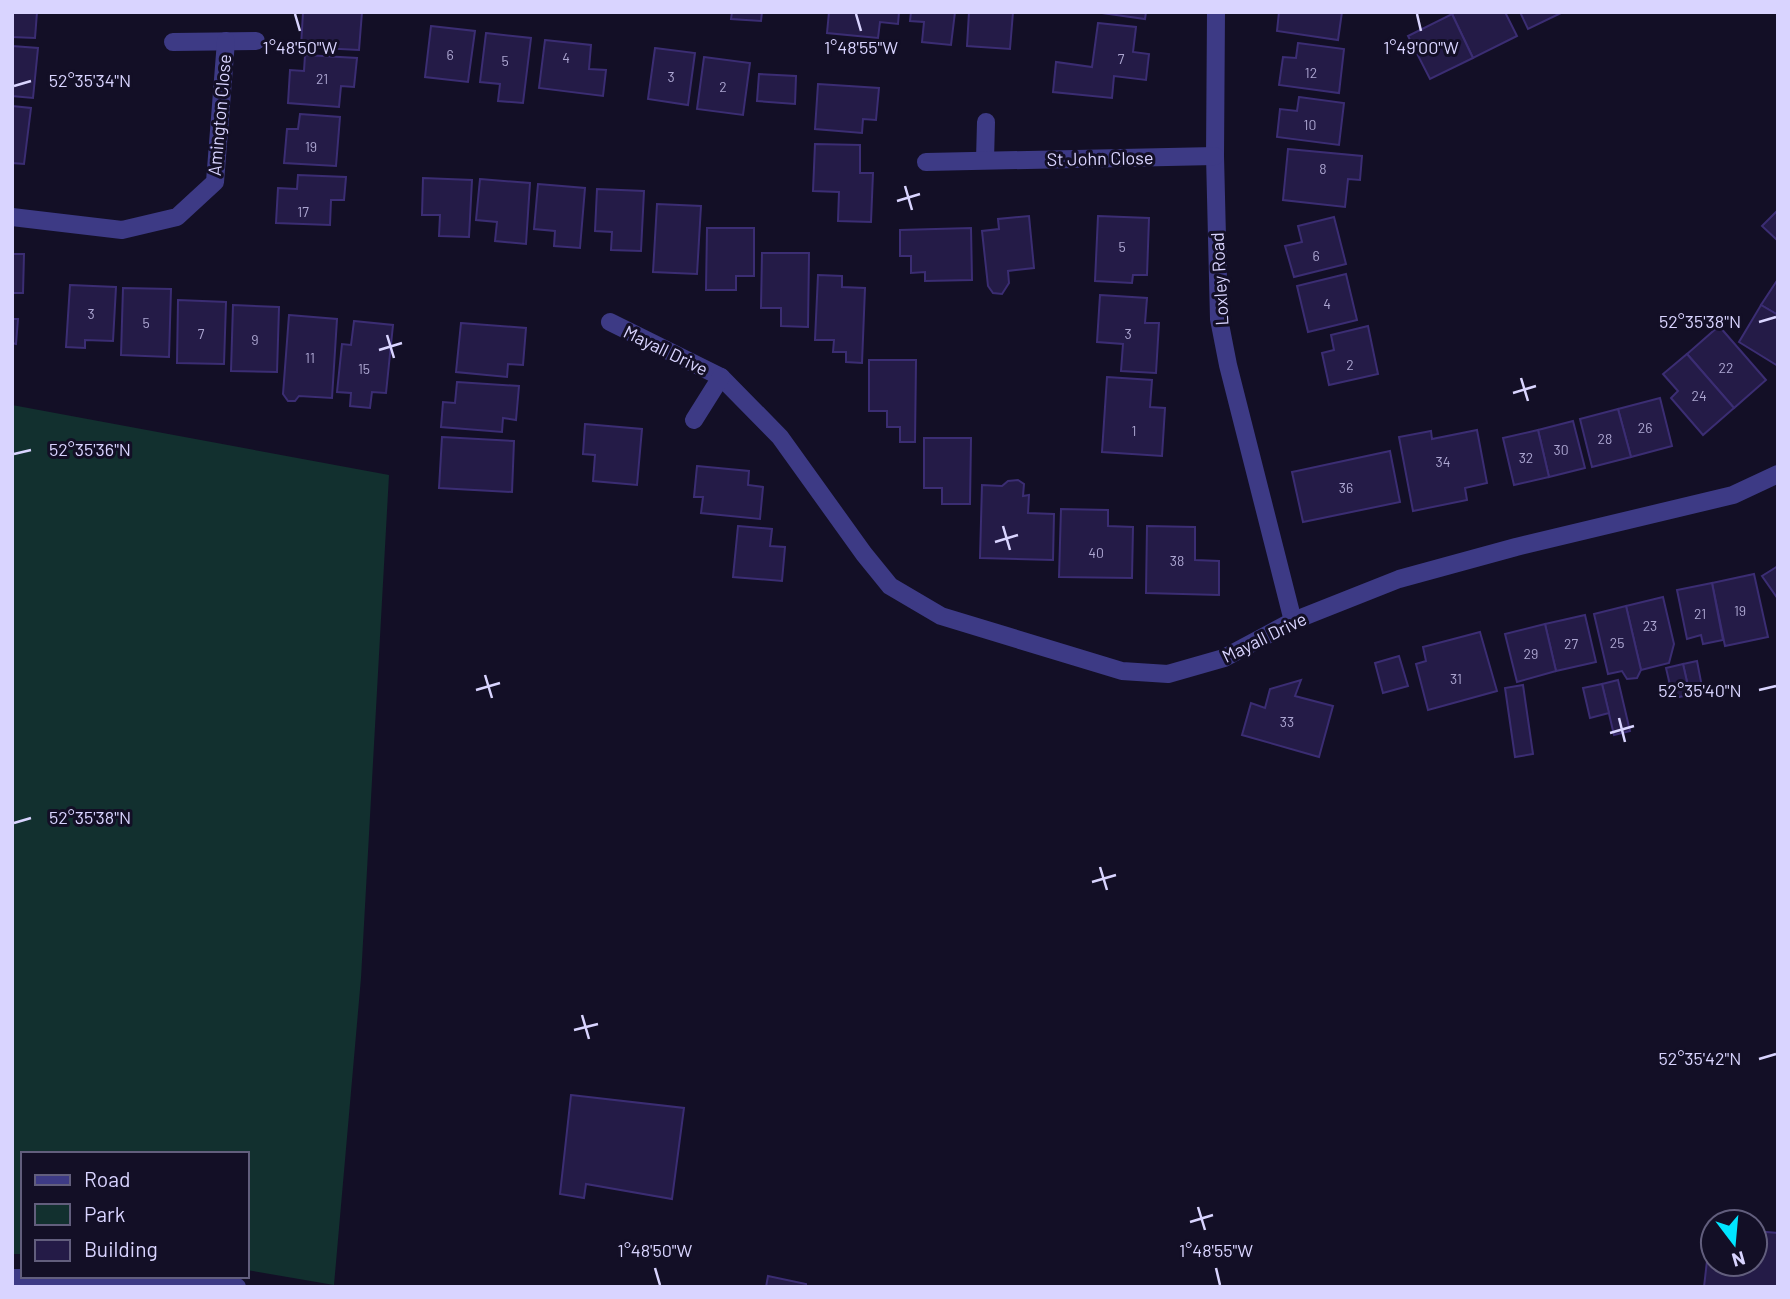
<svg xmlns="http://www.w3.org/2000/svg" width="1790" height="1299" font-family="Barlow,sans-serif">
<style>
.green{fill:#12302f}
.building{fill:#241b47;stroke:#3b2d73;stroke-width:2}
.lines{fill:none;stroke-linecap:round;stroke-linejoin:round}
.lane{stroke:#3d3a85;stroke-width:18}
.street{stroke:#3d3a85;stroke-width:18}
.ticks{fill:none;stroke:#d9d4ff;stroke-width:2.5}
.labels{text-anchor:middle;dominant-baseline:central;stroke-width:6;stroke-linejoin:round;paint-order:stroke}
.number-label{font-size:14px;fill:#aca6d1}
.street-label{font-size:18px;fill:#d9d4ff;stroke:#130f26}
.ticks-label{font-size:18px;text-anchor:middle;fill:#d9d4ff;stroke:#130f26;stroke-width:6;stroke-linejoin:round;paint-order:stroke}
</style>
<rect width="100%" height="100%" fill="#130f26"/>
<!-- green -->
<path class="green" d="M 12,405 L 389,475 L 361,978 L 334,1285 L 247,1270 L 247,1154 L 23,1154 L 23,1254 L 12,1254 Z"/>
<!-- building -->
<g class="building">
<path d="M 12,12 L 37,12 L 35,38 L 12,37 Z"/>
<path d="M 303,12 L 362,12 L 359,50 L 301,47 Z"/>
<path d="M 732,12 L 762,12 L 761,21 L 731,19 Z"/>
<path d="M 829,12 L 899,12 L 898,24 L 880,22 L 878,38 L 827,33 Z"/>
<path d="M 911,12 L 955,12 L 951,45 L 922,42 L 924,22 L 910,21 Z"/>
<path d="M 969,12 L 1013,12 L 1010,49 L 967,46 Z"/>
<path d="M 1095,12 L 1146,12 L 1145,19 Z"/>
<path d="M 1279,12 L 1342,12 L 1338,40 L 1277,31 Z"/>
<path d="M 1456,12 L 1505,12 L 1517,36 L 1473,58 L 1452,14 Z"/>
<path d="M 1520,12 L 1563,12 L 1528,29 Z"/>
<path d="M 1452,14 L 1473,58 L 1430,79 L 1408,36 Z"/>
<path d="M 1098,23 L 1136,27 L 1133,52 L 1149,54 L 1146,80 L 1114,76 L 1112,98 L 1053,92 L 1056,62 L 1092,67 Z"/>
<path d="M 431,26 L 475,31 L 468,82 L 425,77 Z"/>
<path d="M 486,33 L 531,38 L 523,103 L 498,101 L 500,84 L 480,82 Z"/>
<path d="M 545,40 L 591,45 L 589,69 L 606,70 L 603,96 L 539,88 Z"/>
<path d="M 1298,43 L 1344,49 L 1339,93 L 1279,85 L 1283,57 L 1296,58 Z"/>
<path d="M 12,46 L 38,48 L 33,98 L 12,96 Z"/>
<path d="M 655,48 L 695,53 L 688,105 L 648,99 Z"/>
<path d="M 305,55 L 357,58 L 354,87 L 341,86 L 339,107 L 288,103 L 290,70 L 304,71 Z"/>
<path d="M 704,57 L 750,63 L 743,115 L 697,109 Z"/>
<path d="M 759,74 L 796,76 L 795,104 L 757,101 Z"/>
<path d="M 818,84 L 879,88 L 876,120 L 863,119 L 862,133 L 815,129 Z"/>
<path d="M 1299,97 L 1344,103 L 1339,145 L 1277,137 L 1280,109 L 1297,111 Z"/>
<path d="M 12,106 L 31,108 L 24,164 L 12,163 Z"/>
<path d="M 300,114 L 340,117 L 336,166 L 284,163 L 287,129 L 298,129 Z"/>
<path d="M 815,144 L 860,145 L 860,173 L 873,173 L 871,222 L 838,221 L 839,192 L 813,191 Z"/>
<path d="M 1288,149 L 1362,156 L 1360,180 L 1348,179 L 1345,207 L 1283,200 Z"/>
<path d="M 298,175 L 346,177 L 344,200 L 331,200 L 330,225 L 276,223 L 278,188 L 297,189 Z"/>
<path d="M 423,178 L 472,180 L 469,237 L 439,236 L 440,215 L 422,215 Z"/>
<path d="M 480,179 L 530,183 L 526,244 L 495,241 L 497,222 L 476,220 Z"/>
<path d="M 538,184 L 585,188 L 580,248 L 554,246 L 555,231 L 534,229 Z"/>
<path d="M 597,189 L 644,191 L 641,251 L 611,250 L 612,232 L 595,231 Z"/>
<path d="M 657,204 L 701,206 L 697,274 L 653,272 Z"/>
<path d="M 1778,210 L 1778,241 L 1762,226 Z"/>
<path d="M 1029,216 L 1034,268 L 1008,271 L 1009,283 L 1002,294 L 993,293 L 988,286 L 982,231 L 999,229 L 998,219 Z"/>
<path d="M 1098,216 L 1149,218 L 1147,275 L 1133,275 L 1132,283 L 1095,281 Z"/>
<path d="M 1334,217 L 1346,264 L 1294,277 L 1285,246 L 1302,242 L 1298,226 Z"/>
<path d="M 707,228 L 754,228 L 754,276 L 736,276 L 736,290 L 706,290 Z"/>
<path d="M 971,228 L 972,280 L 925,281 L 925,272 L 911,273 L 911,256 L 900,256 L 900,230 Z"/>
<path d="M 762,253 L 809,253 L 808,327 L 781,326 L 781,308 L 761,308 Z"/>
<path d="M 12,254 L 24,254 L 23,293 L 12,293 Z"/>
<path d="M 1346,274 L 1357,320 L 1308,332 L 1297,286 Z"/>
<path d="M 818,275 L 842,276 L 842,287 L 865,288 L 862,363 L 846,362 L 846,352 L 833,352 L 834,340 L 815,340 Z"/>
<path d="M 1778,279 L 1778,315 L 1761,305 Z"/>
<path d="M 70,285 L 116,287 L 113,341 L 85,340 L 85,348 L 66,347 Z"/>
<path d="M 123,288 L 171,289 L 169,357 L 121,355 Z"/>
<path d="M 1100,295 L 1147,298 L 1145,323 L 1159,323 L 1156,373 L 1121,371 L 1123,344 L 1097,342 Z"/>
<path d="M 178,300 L 226,302 L 224,364 L 177,363 Z"/>
<path d="M 233,305 L 279,307 L 277,372 L 231,371 Z"/>
<path d="M 1761,305 L 1778,315 L 1778,366 L 1739,342 Z"/>
<path d="M 289,315 L 337,319 L 332,398 L 299,396 L 295,401 L 288,401 L 283,394 Z"/>
<path d="M 12,319 L 18,319 L 16,344 L 12,343 Z"/>
<path d="M 354,321 L 393,325 L 386,393 L 372,392 L 370,408 L 350,406 L 351,393 L 337,392 L 342,344 L 351,345 Z"/>
<path d="M 461,323 L 526,328 L 523,365 L 508,364 L 507,377 L 456,372 Z"/>
<path d="M 1368,326 L 1378,374 L 1329,385 L 1322,353 L 1334,350 L 1331,335 Z"/>
<path d="M 1719,326 L 1766,380 L 1734,408 L 1687,354 Z"/>
<path d="M 1687,354 L 1734,408 L 1703,435 L 1671,398 L 1678,391 L 1663,374 Z"/>
<path d="M 869,360 L 916,360 L 915,442 L 900,442 L 900,427 L 887,427 L 887,411 L 869,411 Z"/>
<path d="M 1107,377 L 1152,380 L 1150,407 L 1165,408 L 1162,456 L 1102,452 Z"/>
<path d="M 457,382 L 519,386 L 516,420 L 503,418 L 502,432 L 441,427 L 443,402 L 455,403 Z"/>
<path d="M 1660,398 L 1672,446 L 1631,457 L 1618,409 Z"/>
<path d="M 1618,409 L 1631,457 L 1592,467 L 1580,419 Z"/>
<path d="M 1573,421 L 1585,468 L 1549,477 L 1538,430 Z"/>
<path d="M 585,424 L 642,429 L 637,485 L 593,481 L 595,455 L 583,454 Z"/>
<path d="M 1477,430 L 1487,483 L 1465,488 L 1467,500 L 1413,511 L 1399,437 L 1431,431 L 1432,439 Z"/>
<path d="M 1538,430 L 1549,477 L 1514,485 L 1503,438 Z"/>
<path d="M 442,437 L 514,441 L 512,492 L 439,488 Z"/>
<path d="M 924,438 L 971,438 L 970,504 L 942,504 L 942,488 L 924,488 Z"/>
<path d="M 1390,451 L 1400,502 L 1303,522 L 1292,472 Z"/>
<path d="M 697,466 L 749,471 L 748,485 L 763,487 L 760,519 L 701,513 L 703,497 L 694,497 Z"/>
<path d="M 1018,480 L 1024,484 L 1023,496 L 1029,495 L 1028,513 L 1054,514 L 1053,560 L 980,558 L 982,485 L 1002,486 L 1008,481 Z"/>
<path d="M 1061,509 L 1108,510 L 1108,526 L 1133,527 L 1132,578 L 1059,577 Z"/>
<path d="M 738,526 L 772,529 L 770,546 L 785,547 L 782,581 L 733,577 Z"/>
<path d="M 1147,526 L 1195,527 L 1195,560 L 1219,561 L 1219,595 L 1146,593 Z"/>
<path d="M 1778,566 L 1778,599 L 1762,576 Z"/>
<path d="M 1754,574 L 1768,637 L 1725,646 L 1712,583 Z"/>
<path d="M 1712,583 L 1723,640 L 1703,644 L 1701,635 L 1687,639 L 1677,590 Z"/>
<path d="M 1663,597 L 1674,644 L 1669,663 L 1641,670 L 1626,606 Z"/>
<path d="M 1626,606 L 1641,670 L 1637,678 L 1627,679 L 1622,671 L 1608,674 L 1594,614 Z"/>
<path d="M 1585,615 L 1596,662 L 1556,671 L 1545,624 Z"/>
<path d="M 1545,624 L 1556,671 L 1517,682 L 1505,634 Z"/>
<path d="M 1480,632 L 1497,691 L 1428,710 L 1416,664 L 1426,661 L 1423,647 Z"/>
<path d="M 1399,656 L 1408,686 L 1383,693 L 1375,663 Z"/>
<path d="M 1697,661 L 1703,692 L 1690,695 L 1683,664 Z"/>
<path d="M 1683,664 L 1690,695 L 1673,698 L 1666,668 Z"/>
<path d="M 1301,680 L 1295,696 L 1333,706 L 1319,757 L 1242,735 L 1251,703 L 1265,708 L 1270,689 Z"/>
<path d="M 1618,680 L 1630,731 L 1614,735 L 1602,684 Z"/>
<path d="M 1602,684 L 1609,713 L 1590,718 L 1583,688 Z"/>
<path d="M 1523,685 L 1533,754 L 1515,757 L 1505,688 Z"/>
<path d="M 571,1095 L 684,1108 L 672,1199 L 586,1184 L 584,1198 L 560,1194 Z"/>
<path d="M 1711,1226 L 1713,1226 L 1713,1264 L 1755,1264 L 1755,1231 L 1778,1233 L 1778,1287 L 1704,1287 Z"/>
<path d="M 768,1276 L 806,1284 L 806,1287 L 766,1287 Z"/>
</g>
<g class="lines">
<!-- lane -->
<path class="lane" d="M 12,1278 L 193,1278 L 237,1287"/>
<!-- street -->
<g class="street">
<path d="M 1216,12 L 1215,156 L 1219,319 L 1228,365 L 1293,621"/>
<path d="M 173,42 L 256,41"/>
<path d="M 985,160 L 986,122"/>
<path d="M 926,162 L 1215,156"/>
<path d="M 12,217 L 122,230 L 177,217 L 215,182 L 226,41"/>
<path d="M 610,322 L 721,377 L 780,437 L 864,554 L 890,586 L 941,616 L 1122,671 L 1168,674 L 1224,658 L 1293,621 L 1399,579 L 1516,547 L 1733,495 L 1778,474"/>
<path d="M 694,420 L 721,377"/>
</g>
</g>
<!-- ticks -->
<path class="ticks" d="M 295,14 L 300,31M 856,14 L 861,31M 1417,14 L 1421,31M 14,86 L 31,81M 905,186 L 912,210M 897,201 L 920,194M 1759,322 L 1776,317M 387,335 L 394,358M 379,350 L 402,343M 1521,378 L 1528,401M 1513,393 L 1536,386M 14,454 L 31,450M 1003,526 L 1010,550M 995,542 L 1018,535M 485,675 L 492,698M 476,690 L 500,683M 1759,690 L 1776,686M 1619,718 L 1625,742M 1610,733 L 1634,726M 14,823 L 31,818M 1100,867 L 1107,890M 1092,882 L 1116,875M 582,1015 L 589,1039M 574,1030 L 598,1024M 1759,1059 L 1776,1054M 1198,1207 L 1205,1230M 1190,1222 L 1213,1215M 655,1268 L 660,1285M 1216,1268 L 1220,1285"/>
<g class="labels">
<!-- number labels -->
<g class="number-label">
<text x="450" y="54">6</text>
<text x="566" y="57">4</text>
<text x="1121" y="58">7</text>
<text x="505" y="60">5</text>
<text x="1311" y="72">12</text>
<text x="671" y="76">3</text>
<text x="322" y="78">21</text>
<text x="723" y="86">2</text>
<text x="1310" y="124">10</text>
<text x="311" y="146">19</text>
<text x="1323" y="168">8</text>
<text x="303" y="211">17</text>
<text x="1122" y="246">5</text>
<text x="1316" y="255">6</text>
<text x="1327" y="303">4</text>
<text x="91" y="313">3</text>
<text x="146" y="322">5</text>
<text x="201" y="333">7</text>
<text x="1128" y="333">3</text>
<text x="255" y="339">9</text>
<text x="310" y="357">11</text>
<text x="1350" y="364">2</text>
<text x="1726" y="367">22</text>
<text x="364" y="368">15</text>
<text x="1699" y="395">24</text>
<text x="1645" y="427">26</text>
<text x="1134" y="430">1</text>
<text x="1605" y="438">28</text>
<text x="1561" y="449">30</text>
<text x="1526" y="457">32</text>
<text x="1443" y="461">34</text>
<text x="1346" y="487">36</text>
<text x="1096" y="552">40</text>
<text x="1177" y="560">38</text>
<text x="1740" y="610">19</text>
<text x="1700" y="613">21</text>
<text x="1650" y="625">23</text>
<text x="1617" y="642">25</text>
<text x="1571" y="643">27</text>
<text x="1531" y="653">29</text>
<text x="1456" y="678">31</text>
<text x="1287" y="721">33</text>
</g>
<!-- street labels -->
<g class="street-label">
<text transform="translate(219 115) rotate(-85)">Amington Close</text>
<text transform="translate(1100 158) rotate(-1)">St John Close</text>
<text transform="translate(1219 279) rotate(-93)">Loxley Road</text>
<text transform="translate(666 350) rotate(26)">Mayall Drive</text>
<text transform="translate(1264 637) rotate(-26)">Mayall Drive</text>
</g>
</g>
<g class="ticks-label">
<text x="300" y="54">1°48'50"W</text>
<text x="861" y="54">1°48'55"W</text>
<text x="1421" y="54">1°49'00"W</text>
<text x="90" y="87">52°35'34"N</text>
<text x="1700" y="328">52°35'38"N</text>
<text x="90" y="456">52°35'36"N</text>
<text x="1700" y="697">52°35'40"N</text>
<text x="90" y="824">52°35'38"N</text>
<text x="1700" y="1065">52°35'42"N</text>
<text x="655" y="1257">1°48'50"W</text>
<text x="1216" y="1257">1°48'55"W</text>
</g>
<!-- border -->
<rect width="1790" height="1299" fill="none" stroke="#d9d4ff" stroke-width="28"/>
<!-- legend -->
<rect x="21" y="1152" width="228" height="126" fill="#130f26" stroke="#625e7d" stroke-width="2"/>
<rect x="35" y="1175" width="35" height="10" fill="#3d3a85" stroke="#625e7d" stroke-width="2"/>
<text x="84" y="1187" font-size="21" fill="#d9d4ff">Road</text>
<rect x="35" y="1204" width="35" height="21" fill="#12302f" stroke="#625e7d" stroke-width="2"/>
<text x="84" y="1222" font-size="21" fill="#d9d4ff">Park</text>
<rect x="35" y="1240" width="35" height="21" fill="#241b47" stroke="#625e7d" stroke-width="2"/>
<text x="84" y="1257" font-size="21" fill="#d9d4ff">Building</text>
<!-- north arrow -->
<g transform="translate(1734 1243) rotate(164)"><circle r="33" fill="#130f26" stroke="#625e7d" stroke-width="2"/>
<path d="M0-5L12 26L0 18L-12 26Z" fill="#00e5ff"/>
<text y="-10" font-size="19" font-weight="bold" text-anchor="middle" fill="#d9d4ff">N</text>
</g>
</svg>
